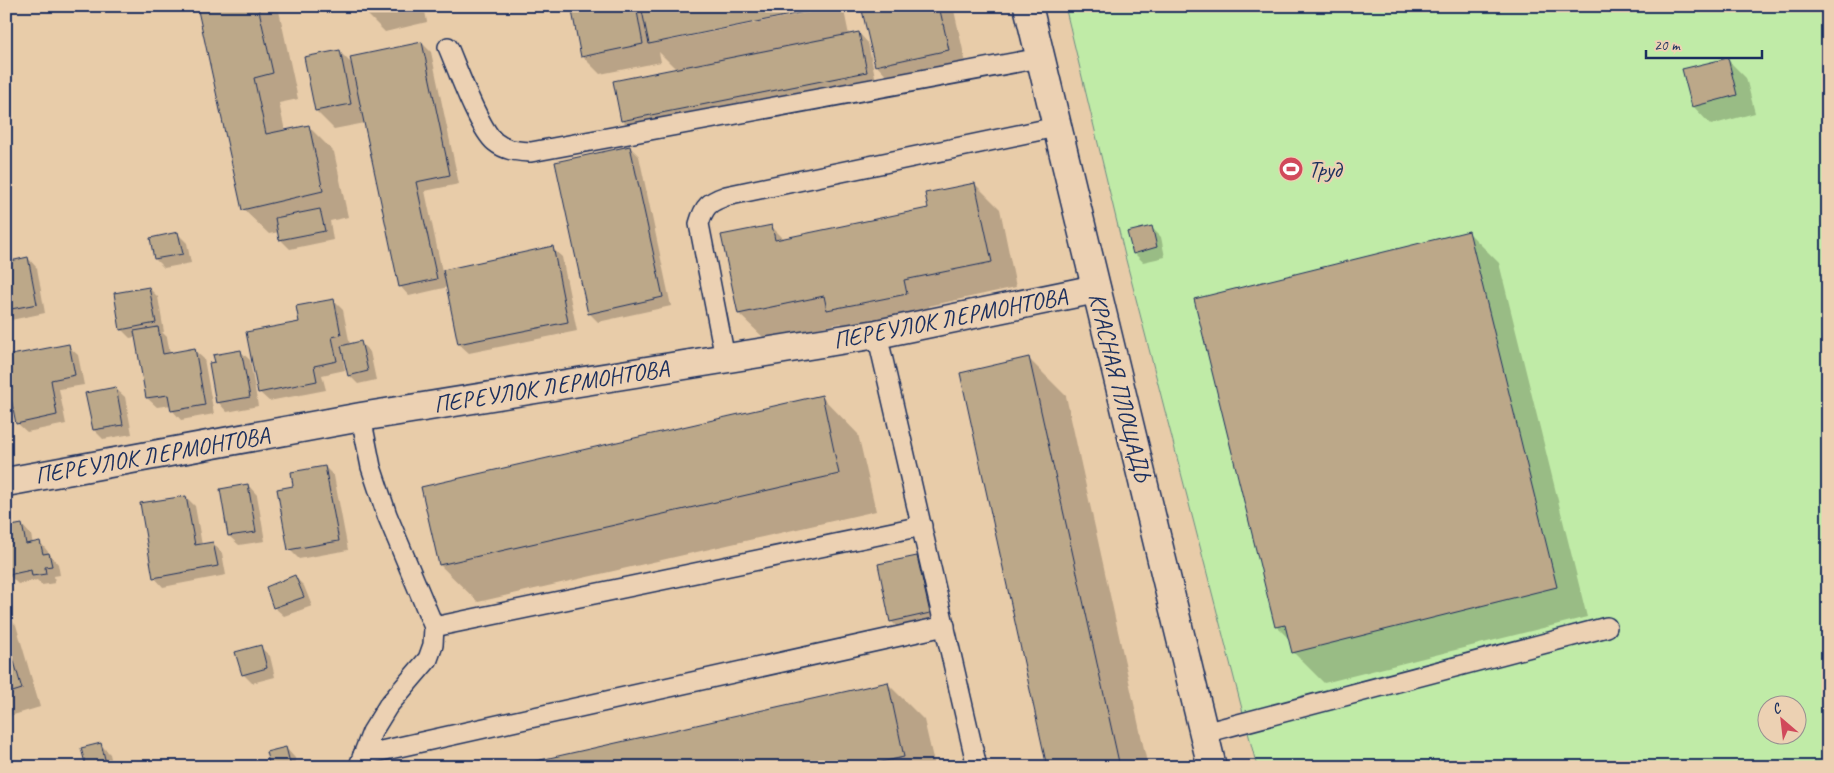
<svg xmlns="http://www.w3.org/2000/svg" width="1834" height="773" font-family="Caveat,sans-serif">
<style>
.green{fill:#c0eba7;stroke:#6e8d82;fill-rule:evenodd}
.shadow{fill:#0003}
.building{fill:#bca889;stroke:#1b2f5e}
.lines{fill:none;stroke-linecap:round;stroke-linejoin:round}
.service-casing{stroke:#1b2f5e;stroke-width:22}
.minor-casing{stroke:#1b2f5e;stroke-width:31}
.service{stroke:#ecd1b3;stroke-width:19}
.minor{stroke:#ecd1b3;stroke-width:28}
.labels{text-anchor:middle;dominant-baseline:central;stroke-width:4.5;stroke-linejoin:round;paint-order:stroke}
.poi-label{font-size:24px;fill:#1b2f5e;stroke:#ecd1b3;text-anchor:start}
.street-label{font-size:24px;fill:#1b2f5e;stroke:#ecd1b3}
</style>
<rect width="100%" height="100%" fill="#e8cca9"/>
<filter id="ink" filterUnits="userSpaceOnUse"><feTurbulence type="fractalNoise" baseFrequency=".02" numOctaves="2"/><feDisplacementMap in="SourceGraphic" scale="10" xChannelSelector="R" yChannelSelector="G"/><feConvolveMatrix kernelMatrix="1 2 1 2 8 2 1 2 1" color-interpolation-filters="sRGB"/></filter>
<g filter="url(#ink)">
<!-- green -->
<path class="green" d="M 1065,6 L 1828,6 L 1828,767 L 1257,767 L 1126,260 ZM 1766,706 L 1796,706 L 1796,736 L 1766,736 Z"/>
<!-- shadow -->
<g class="shadow">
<path d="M 198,6 L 278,6 L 298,99 L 279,103 L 285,131 L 308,126 L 334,152 L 348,217 L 330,221 L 333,240 L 290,249 L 281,240 L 279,232 L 269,234 L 243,209 Z"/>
<path d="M 359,6 L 424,6 L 427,22 L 385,32 Z"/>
<path d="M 572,6 L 826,6 L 668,39 L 668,41 L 830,8 L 830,6 L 843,6 L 849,35 L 859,33 L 868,43 L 876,81 L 631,129 L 622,120 L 677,70 L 659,52 L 661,62 L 600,74 L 582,56 Z"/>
<path d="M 863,6 L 953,6 L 967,68 L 894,84 L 876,65 Z"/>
<path d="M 422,43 L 431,52 L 459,184 L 425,191 L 442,271 L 552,248 L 562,257 L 577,331 L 469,353 L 459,344 L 448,287 L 409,296 L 400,286 L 365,123 L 334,129 L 316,111 L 339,51 L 353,65 Z"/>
<path d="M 1728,60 L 1746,78 L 1755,113 L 1711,125 L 1693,106 Z"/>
<path d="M 630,147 L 639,156 L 671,306 L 598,322 L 589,313 Z"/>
<path d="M 975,184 L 1000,209 L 1016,287 L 929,306 L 932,319 L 854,335 L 841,323 L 765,339 L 739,314 L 723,236 L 771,226 L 784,239 L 929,209 Z"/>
<path d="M 1151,227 L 1161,237 L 1165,257 L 1143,262 L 1134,253 Z"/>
<path d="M 1468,232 L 1499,263 L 1587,617 L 1324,683 L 1293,652 L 1290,640 L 1276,626 Z"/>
<path d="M 178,234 L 187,243 L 191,263 L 164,268 L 155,259 Z"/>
<path d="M 28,258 L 37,268 L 45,313 L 6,321 L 6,263 Z"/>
<path d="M 149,288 L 158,297 L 164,332 L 162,332 L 167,337 L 170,354 L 194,350 L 204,359 L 214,414 L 181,420 L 172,410 L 171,405 L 157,407 L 147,398 L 136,337 L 130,338 L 121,329 Z"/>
<path d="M 334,301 L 343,310 L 350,345 L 361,343 L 370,352 L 376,380 L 358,384 L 349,375 L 344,353 L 342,354 L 345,370 L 322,375 L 326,390 L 269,401 L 259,392 L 301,323 Z"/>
<path d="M 68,346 L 78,355 L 84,385 L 59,389 L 66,424 L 27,432 L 17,423 Z"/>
<path d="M 240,351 L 250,360 L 258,406 L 227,412 L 218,402 Z"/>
<path d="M 1029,359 L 1066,396 L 1148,767 L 1048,767 Z"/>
<path d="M 115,388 L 125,397 L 132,434 L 103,439 L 94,430 L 87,394 Z"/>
<path d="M 821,396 L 858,434 L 876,511 L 478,602 L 440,565 Z"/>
<path d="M 325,467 L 334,476 L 348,550 L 299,559 L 289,549 L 295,487 Z"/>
<path d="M 248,485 L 257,495 L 265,541 L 239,545 L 229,536 Z"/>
<path d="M 186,497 L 195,506 L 202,545 L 213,543 L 222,553 L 226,575 L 163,587 L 154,577 Z"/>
<path d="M 22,525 L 31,535 L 33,544 L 40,542 L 58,564 L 60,575 L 54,576 L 55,583 L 42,585 L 37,580 L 18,584 L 11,577 L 6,578 L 6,528 Z"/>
<path d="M 917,557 L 935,575 L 948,631 L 910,640 L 891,621 Z"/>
<path d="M 295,577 L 304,586 L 312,606 L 284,616 L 274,607 Z"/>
<path d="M 6,616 L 16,625 L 40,707 L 10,716 L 6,712 Z"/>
<path d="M 260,647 L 270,656 L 275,677 L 252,683 L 243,674 Z"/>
<path d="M 887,683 L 924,720 L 935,767 L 515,767 Z"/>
<path d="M 101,745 L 110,754 L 113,767 L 87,767 Z"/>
<path d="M 286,748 L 295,758 L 297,767 L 271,767 Z"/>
</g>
<!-- building -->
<g class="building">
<path d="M 197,6 L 258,6 L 273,73 L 254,78 L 266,134 L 309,125 L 323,191 L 242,210 Z"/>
<path d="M 571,6 L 636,6 L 643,44 L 581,57 Z"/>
<path d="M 641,6 L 824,6 L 824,8 L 649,44 Z"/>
<path d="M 861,6 L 939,6 L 949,50 L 875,66 Z"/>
<path d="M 859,32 L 867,72 L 621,121 L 613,81 Z"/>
<path d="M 422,42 L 450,175 L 416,182 L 437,279 L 399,287 L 350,57 Z"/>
<path d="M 340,50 L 351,104 L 315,111 L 304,57 Z"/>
<path d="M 1728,58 L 1737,95 L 1692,107 L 1682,69 Z"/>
<path d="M 630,146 L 663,297 L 588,314 L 555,162 Z"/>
<path d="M 975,183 L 992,262 L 904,280 L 907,294 L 827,310 L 824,296 L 738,314 L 721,235 L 772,225 L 775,240 L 928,208 L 925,193 Z"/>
<path d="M 320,209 L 325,231 L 279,240 L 275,218 Z"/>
<path d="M 1152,226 L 1157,247 L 1133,254 L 1127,232 Z"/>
<path d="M 1469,231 L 1557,587 L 1292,653 L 1285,625 L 1275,627 L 1194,299 Z"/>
<path d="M 178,232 L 183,254 L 154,259 L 150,238 Z"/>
<path d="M 553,246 L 568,322 L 458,344 L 443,270 Z"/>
<path d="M 28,257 L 37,304 L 6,310 L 6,262 Z"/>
<path d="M 149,287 L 156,323 L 120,330 L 114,293 Z"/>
<path d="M 334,299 L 341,335 L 332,337 L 337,361 L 314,366 L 317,381 L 258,393 L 246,332 L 299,322 L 296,306 Z"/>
<path d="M 158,327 L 163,354 L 195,348 L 205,405 L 171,411 L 168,395 L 146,398 L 134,331 Z"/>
<path d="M 361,341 L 368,371 L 348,376 L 341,346 Z"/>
<path d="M 69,344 L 75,375 L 51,380 L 57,415 L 16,424 L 6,372 L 6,356 Z"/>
<path d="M 241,350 L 250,397 L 216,403 L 209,363 L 215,362 L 213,355 Z"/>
<path d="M 1029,357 L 1120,767 L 1047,767 L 960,373 Z"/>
<path d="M 116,387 L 123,425 L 93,430 L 85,393 Z"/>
<path d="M 822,395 L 839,474 L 439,565 L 421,487 Z"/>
<path d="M 325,466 L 339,541 L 288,550 L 277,489 L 293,486 L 291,472 Z"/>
<path d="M 248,484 L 256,532 L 228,536 L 220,489 Z"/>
<path d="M 186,496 L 195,545 L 213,542 L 218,566 L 153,578 L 140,503 Z"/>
<path d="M 22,524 L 26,544 L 40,541 L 43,554 L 49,553 L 52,566 L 45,567 L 46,574 L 32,576 L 31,570 L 8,575 L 6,527 Z"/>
<path d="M 917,556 L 930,613 L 890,622 L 878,564 Z"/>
<path d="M 295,575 L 304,597 L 273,608 L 266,587 Z"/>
<path d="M 6,634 L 22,689 L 6,694 Z"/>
<path d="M 261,645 L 267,668 L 242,675 L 235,652 Z"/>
<path d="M 888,682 L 904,757 L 858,767 L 509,767 Z"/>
<path d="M 101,743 L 107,767 L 86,767 L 81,748 Z"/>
<path d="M 286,747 L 291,767 L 270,767 L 266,752 Z"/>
</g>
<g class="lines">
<defs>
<g id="service">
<path d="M 448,47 C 457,68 479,129 495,142 C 506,151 517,151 531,152 L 1040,58"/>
<path d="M 877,334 L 977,767"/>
<path d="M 725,358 L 699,224 C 704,206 709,202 726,196 L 1056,127"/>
<path d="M 434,627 L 922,526"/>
<path d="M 1204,733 L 1607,627"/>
<path d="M 363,755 L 945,626"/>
<path d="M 360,763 L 372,732 L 388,706 L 428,659 L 433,645 L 434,627 L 387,515 L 371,467 L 361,417"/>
</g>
<g id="minor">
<path d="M 1028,6 L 1212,767"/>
<path d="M 6,482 L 361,417 L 877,334 L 1096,289"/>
</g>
</defs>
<!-- service casing -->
<use href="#service" class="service-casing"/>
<!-- minor casing -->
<use href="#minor" class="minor-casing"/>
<!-- service -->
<use href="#service" class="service"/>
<!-- minor -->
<use href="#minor" class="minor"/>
</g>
</g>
<!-- icons -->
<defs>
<symbol id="stadium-disc" viewBox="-11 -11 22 22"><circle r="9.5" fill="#d1495b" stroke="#ecd1b3"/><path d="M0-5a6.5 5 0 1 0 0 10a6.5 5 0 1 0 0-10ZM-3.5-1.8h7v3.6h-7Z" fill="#fff"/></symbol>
</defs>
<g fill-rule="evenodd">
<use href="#stadium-disc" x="1277" y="155" width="28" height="28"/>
</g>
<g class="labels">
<!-- poi labels -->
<g class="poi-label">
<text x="1308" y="169">Труд</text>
</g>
<!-- street labels -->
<g class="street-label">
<text transform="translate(950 318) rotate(-11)">ПЕРЕУЛОК ЛЕРМОНТОВА</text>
<text transform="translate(551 386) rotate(-9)">ПЕРЕУЛОК ЛЕРМОНТОВА</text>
<text transform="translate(1120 387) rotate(76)">КРАСНАЯ ПЛОЩАДЬ</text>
<text transform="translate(152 455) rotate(-10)">ПЕРЕУЛОК ЛЕРМОНТОВА</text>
</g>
</g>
<!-- margin -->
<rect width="1834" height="773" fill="none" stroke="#ecd1b3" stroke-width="25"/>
<rect x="12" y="12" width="1809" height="748" fill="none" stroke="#1b2f5e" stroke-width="2" filter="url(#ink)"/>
<!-- north arrow -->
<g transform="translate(1782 720) rotate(332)"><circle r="24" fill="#ecd1b3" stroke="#989091"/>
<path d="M0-4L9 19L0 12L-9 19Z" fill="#d1495b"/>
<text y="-8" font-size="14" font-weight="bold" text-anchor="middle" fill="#1b2f5e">С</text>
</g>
<!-- scale -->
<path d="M1646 50v8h116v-8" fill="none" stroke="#1b2f5e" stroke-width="2.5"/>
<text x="1654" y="50" font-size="15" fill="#1b2f5e" stroke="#ecd1b3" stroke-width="4" paint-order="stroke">20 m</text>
</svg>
